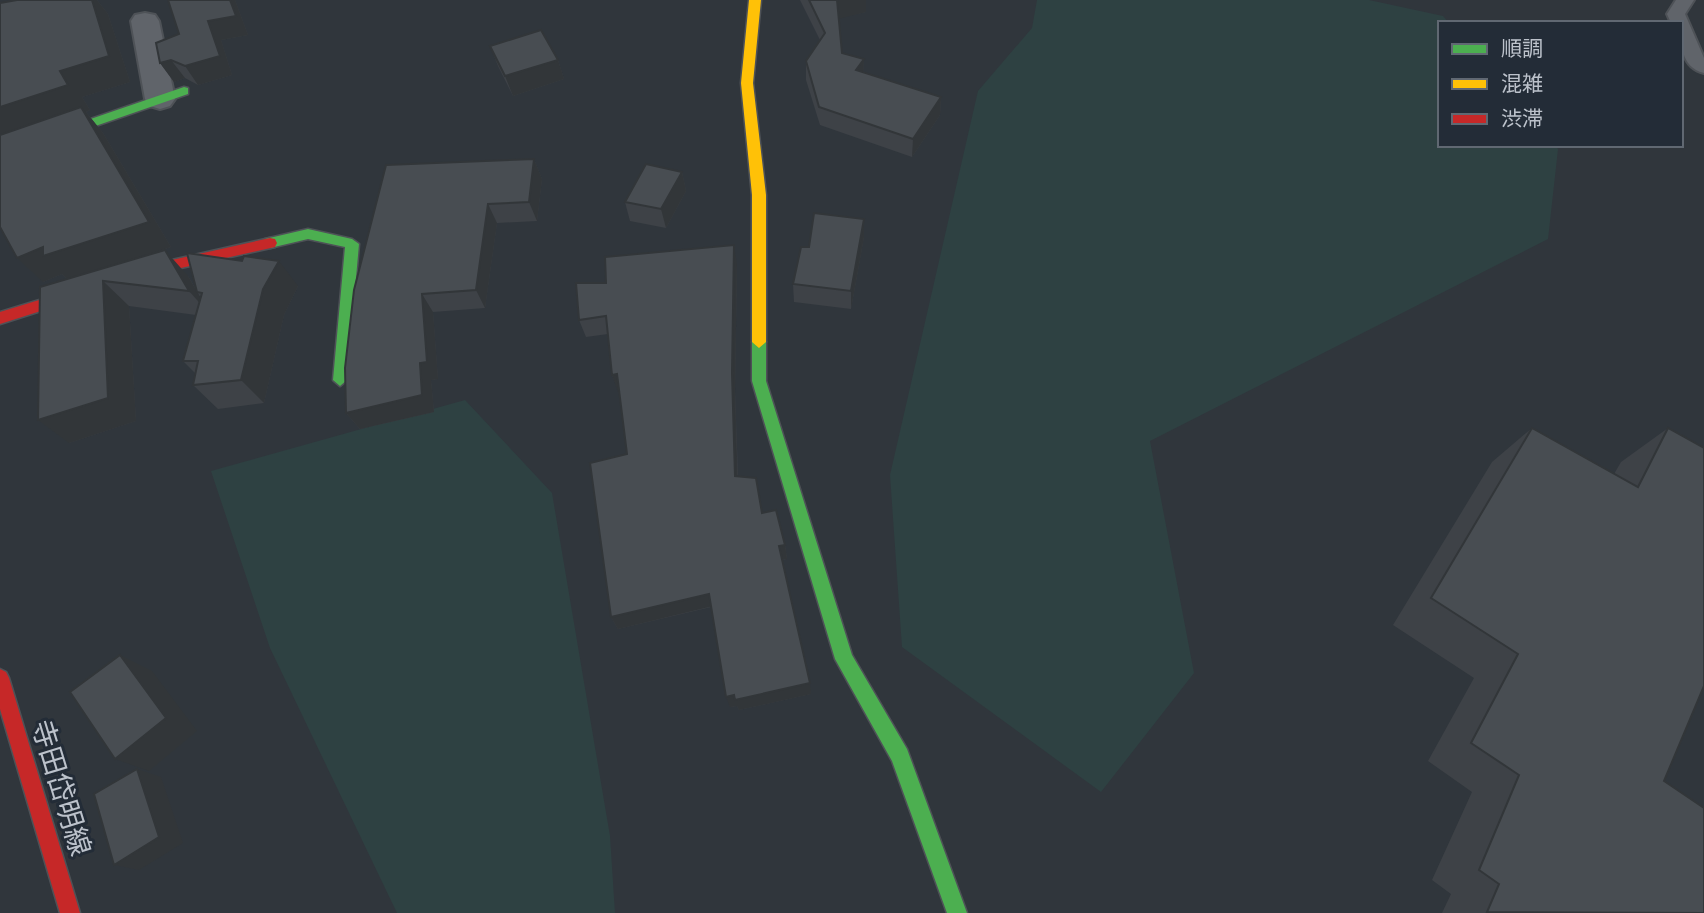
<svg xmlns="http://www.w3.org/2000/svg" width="1704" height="913" font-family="'Sofia Sans Condensed','Noto Sans JP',sans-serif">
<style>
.green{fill:#2e4142}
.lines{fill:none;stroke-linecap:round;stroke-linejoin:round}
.lane-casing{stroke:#4e5257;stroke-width:4}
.street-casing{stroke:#4e5257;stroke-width:4}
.fast-casing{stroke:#4e5257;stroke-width:3}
.slow-casing{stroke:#4e5257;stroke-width:3}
.jam-casing{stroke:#4e5257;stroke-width:3}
.lane{fill:#60646a;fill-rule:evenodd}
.street{fill:#60646a;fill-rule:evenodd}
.fast{fill:#4caf50;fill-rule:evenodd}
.slow{fill:#ffc107;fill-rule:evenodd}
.jam{fill:#c62828;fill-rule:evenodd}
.wall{fill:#3e4247}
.shaded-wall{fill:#323639}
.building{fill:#484d52;stroke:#323639;stroke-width:2}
.labels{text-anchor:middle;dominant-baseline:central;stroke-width:6;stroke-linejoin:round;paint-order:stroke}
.near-street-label{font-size:28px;fill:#bcc2cb;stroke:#232c37}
</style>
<rect width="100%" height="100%" fill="#30363c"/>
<!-- green -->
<g class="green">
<path d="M 1037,0 L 1369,0 L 1443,16 L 1449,23 L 1440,23 L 1440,145 L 1555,145 L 1558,149 L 1548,239 L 1150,441 L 1194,673 L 1101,792 L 902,647 L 890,475 L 978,91 L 1032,28 Z"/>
<path d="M 465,400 L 552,493 L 610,836 L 615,913 L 397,913 L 270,648 L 211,471 Z"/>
</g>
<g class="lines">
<defs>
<path id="lane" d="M 1676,0 L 1694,0 L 1685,14 L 1704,58 L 1704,73 C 1680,67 1681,43 1681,23 L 1671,23 L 1667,14 Z"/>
<path id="street" d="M 145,13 L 155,15 L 159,21 L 175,99 L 170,106 L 160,109 L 150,106 L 145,99 L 131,21 L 135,15 Z"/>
<g id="fast">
<path d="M 184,87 L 188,88 L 188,94 L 0,159 L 0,150 Z"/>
<path d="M 308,229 L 352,239 L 359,244 L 347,380 L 340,386 L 333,380 L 345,247 L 308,239 L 270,248 L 263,243 L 265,239 Z"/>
<path d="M 759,336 L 766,342 L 766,381 L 852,655 L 907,749 L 967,913 L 947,913 L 892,761 L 835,659 L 752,381 L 752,342 Z"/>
</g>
<path id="slow" d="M 749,0 L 761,0 L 753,83 L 766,195 L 766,342 L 759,348 L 752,342 L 752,195 L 741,83 Z"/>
<g id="jam">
<path d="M 270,238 L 275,239 L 277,243 L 275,247 L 163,272 L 0,324 L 0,312 L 163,262 Z"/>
<path d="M 0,669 L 6,672 L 9,678 L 80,913 L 60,913 L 0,709 Z"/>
</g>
</defs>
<!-- lane casing -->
<use href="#lane" class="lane-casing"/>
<!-- street casing -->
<use href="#street" class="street-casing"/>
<!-- fast casing -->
<use href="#fast" class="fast-casing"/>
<!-- slow casing -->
<use href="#slow" class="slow-casing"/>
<!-- jam casing -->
<use href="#jam" class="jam-casing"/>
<!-- lane -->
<use href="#lane" class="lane"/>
<!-- street -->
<use href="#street" class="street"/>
<!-- fast -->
<use href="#fast" class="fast"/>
<!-- slow -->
<use href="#slow" class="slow"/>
<!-- jam -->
<use href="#jam" class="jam"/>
</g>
<!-- wall -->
<g class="wall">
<path d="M 17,0 L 97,0 L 108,14 L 130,82 L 82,97 L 90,110 L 86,112 L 103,133 L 171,247 L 121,263 L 188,276 L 197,291 L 298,286 L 284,315 L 264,403 L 218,409 L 193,385 L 195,373 L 183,361 L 196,315 L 129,306 L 136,421 L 69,443 L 67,279 L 62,274 L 43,282 Z"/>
<path d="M 168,0 L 235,0 L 248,35 L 221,40 L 232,75 L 198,85 L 185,78 L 174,82 L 160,63 L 179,34 Z"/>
<path d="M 800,0 L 866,0 L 866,12 L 839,18 L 842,53 L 864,59 L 863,73 L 941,97 L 940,115 L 912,157 L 820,125 L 806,80 L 806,61 L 820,40 Z"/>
<path d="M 490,46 L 558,60 L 564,79 L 513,96 L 498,66 Z"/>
<path d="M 534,159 L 542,179 L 537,221 L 497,223 L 485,308 L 433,312 L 438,379 L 431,380 L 434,412 L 360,429 L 346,413 L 386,165 Z"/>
<path d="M 682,172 L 686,191 L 666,228 L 630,221 L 625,202 Z"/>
<path d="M 864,219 L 864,237 L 851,309 L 794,302 L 793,284 L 809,247 Z"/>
<path d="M 737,264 L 735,390 L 738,476 L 762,513 L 785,545 L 787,559 L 782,560 L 811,694 L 739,710 L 737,706 L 730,707 L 711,607 L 618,629 L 611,617 L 627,454 L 619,392 L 612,375 L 608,334 L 586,337 L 579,320 Z"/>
<path d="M 1532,428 L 1614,474 L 1621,462 L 1668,428 L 1664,781 L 1704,913 L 1442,913 L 1451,894 L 1432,880 L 1472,792 L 1428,761 L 1474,678 L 1393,625 L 1492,462 Z"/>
</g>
<!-- shaded-wall -->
<g class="shaded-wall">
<path d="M 92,0 L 97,0 L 108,14 L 130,82 L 82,97 L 90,110 L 86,112 L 103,133 L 171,247 L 68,280 L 62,274 L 43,282 L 17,258 L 0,141 L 0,107 Z"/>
<path d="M 230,0 L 235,0 L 248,35 L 221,40 L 232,75 L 198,85 L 185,66 L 208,21 Z"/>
<path d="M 837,0 L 866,0 L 866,12 L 838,19 Z"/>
<path d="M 864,59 L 863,78 L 856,70 Z"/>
<path d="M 171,60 L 185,78 L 174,82 L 160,63 Z"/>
<path d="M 558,60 L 564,79 L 513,96 L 505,76 Z"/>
<path d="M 941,97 L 940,115 L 912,157 L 913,139 Z"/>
<path d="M 534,159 L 542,179 L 537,221 L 529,202 Z"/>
<path d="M 682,172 L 686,191 L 666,228 L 661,209 Z"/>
<path d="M 488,204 L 497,223 L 485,308 L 476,290 Z"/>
<path d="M 864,219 L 864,237 L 851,309 L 851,291 Z"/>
<path d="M 734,245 L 737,264 L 735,390 L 738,491 L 735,476 L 732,373 Z"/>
<path d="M 165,250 L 188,276 L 212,317 L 189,291 Z"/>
<path d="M 279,261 L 298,286 L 284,315 L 264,403 L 241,380 L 263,289 Z"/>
<path d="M 103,281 L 129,306 L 136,421 L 69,443 L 38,420 Z"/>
<path d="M 422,294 L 433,312 L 438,379 L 431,380 L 434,412 L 360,429 L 346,413 L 420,363 Z"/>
<path d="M 617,374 L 623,391 L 618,392 L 612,375 Z"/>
<path d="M 785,545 L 787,559 L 781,560 L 779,546 Z"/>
<path d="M 709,594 L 713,606 L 618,629 L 611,617 Z"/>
<path d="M 120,655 L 152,671 L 197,731 L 149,771 L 115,759 Z"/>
<path d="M 810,683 L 811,694 L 739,710 L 737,706 L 730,707 L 726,697 Z"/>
<path d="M 137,769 L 161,777 L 183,843 L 139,870 L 114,865 Z"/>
</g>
<!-- building -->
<g class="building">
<path d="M 17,0 L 92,0 L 109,56 L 60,71 L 68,85 L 0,107 L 0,3 Z"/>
<path d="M 168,0 L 230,0 L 236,16 L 208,21 L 220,56 L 185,66 L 171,60 L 160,63 L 156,43 L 179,34 Z"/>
<path d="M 809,0 L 837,0 L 842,53 L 864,59 L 856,70 L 941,97 L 913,139 L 819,107 L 806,61 L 825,33 Z"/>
<path d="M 541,30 L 558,60 L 505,76 L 490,46 Z"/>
<path d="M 81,107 L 149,222 L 43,256 L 43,247 L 17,258 L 0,227 L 0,135 Z"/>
<path d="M 534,159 L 529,202 L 488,204 L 476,290 L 422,294 L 427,362 L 420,363 L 422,395 L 346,413 L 345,368 L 354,290 L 386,165 Z"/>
<path d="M 646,164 L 682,172 L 661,209 L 625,202 Z"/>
<path d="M 814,213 L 864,219 L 851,291 L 793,284 L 801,247 L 809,247 Z"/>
<path d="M 734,245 L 732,373 L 735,476 L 756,478 L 762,513 L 776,510 L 785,545 L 779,546 L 810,683 L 735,700 L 734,695 L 726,697 L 709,594 L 611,617 L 590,463 L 627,454 L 617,374 L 612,375 L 606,316 L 579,320 L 576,283 L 606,283 L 605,257 Z"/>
<path d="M 165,250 L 189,291 L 103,281 L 108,398 L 38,420 L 40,287 Z"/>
<path d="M 187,253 L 242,261 L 244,256 L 279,261 L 263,289 L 241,380 L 193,385 L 198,361 L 183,361 L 202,293 L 197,292 Z"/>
<path d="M 1532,428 L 1638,487 L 1668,428 L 1704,448 L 1704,686 L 1664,781 L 1704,808 L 1704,913 L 1487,912 L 1499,884 L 1479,870 L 1519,775 L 1471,743 L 1518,654 L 1431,598 Z"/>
<path d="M 120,655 L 166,718 L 115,759 L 70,692 Z"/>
<path d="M 137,769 L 159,837 L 114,865 L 94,794 Z"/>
</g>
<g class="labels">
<!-- near-street labels -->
<g class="near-street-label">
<text transform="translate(60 788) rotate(73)">寺田岱明線</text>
</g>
</g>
<!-- legend -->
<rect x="1438" y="21" width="245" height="126" fill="#232c37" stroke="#606872" stroke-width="2"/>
<rect x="1452" y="44" width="35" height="10" fill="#4caf50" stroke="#606872" stroke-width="2"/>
<text x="1501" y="56" font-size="21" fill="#bcc2cb">順調</text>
<rect x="1452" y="79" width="35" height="10" fill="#ffc107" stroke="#606872" stroke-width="2"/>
<text x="1501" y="91" font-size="21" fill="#bcc2cb">混雑</text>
<rect x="1452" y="114" width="35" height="10" fill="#c62828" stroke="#606872" stroke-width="2"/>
<text x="1501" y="126" font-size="21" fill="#bcc2cb">渋滞</text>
</svg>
